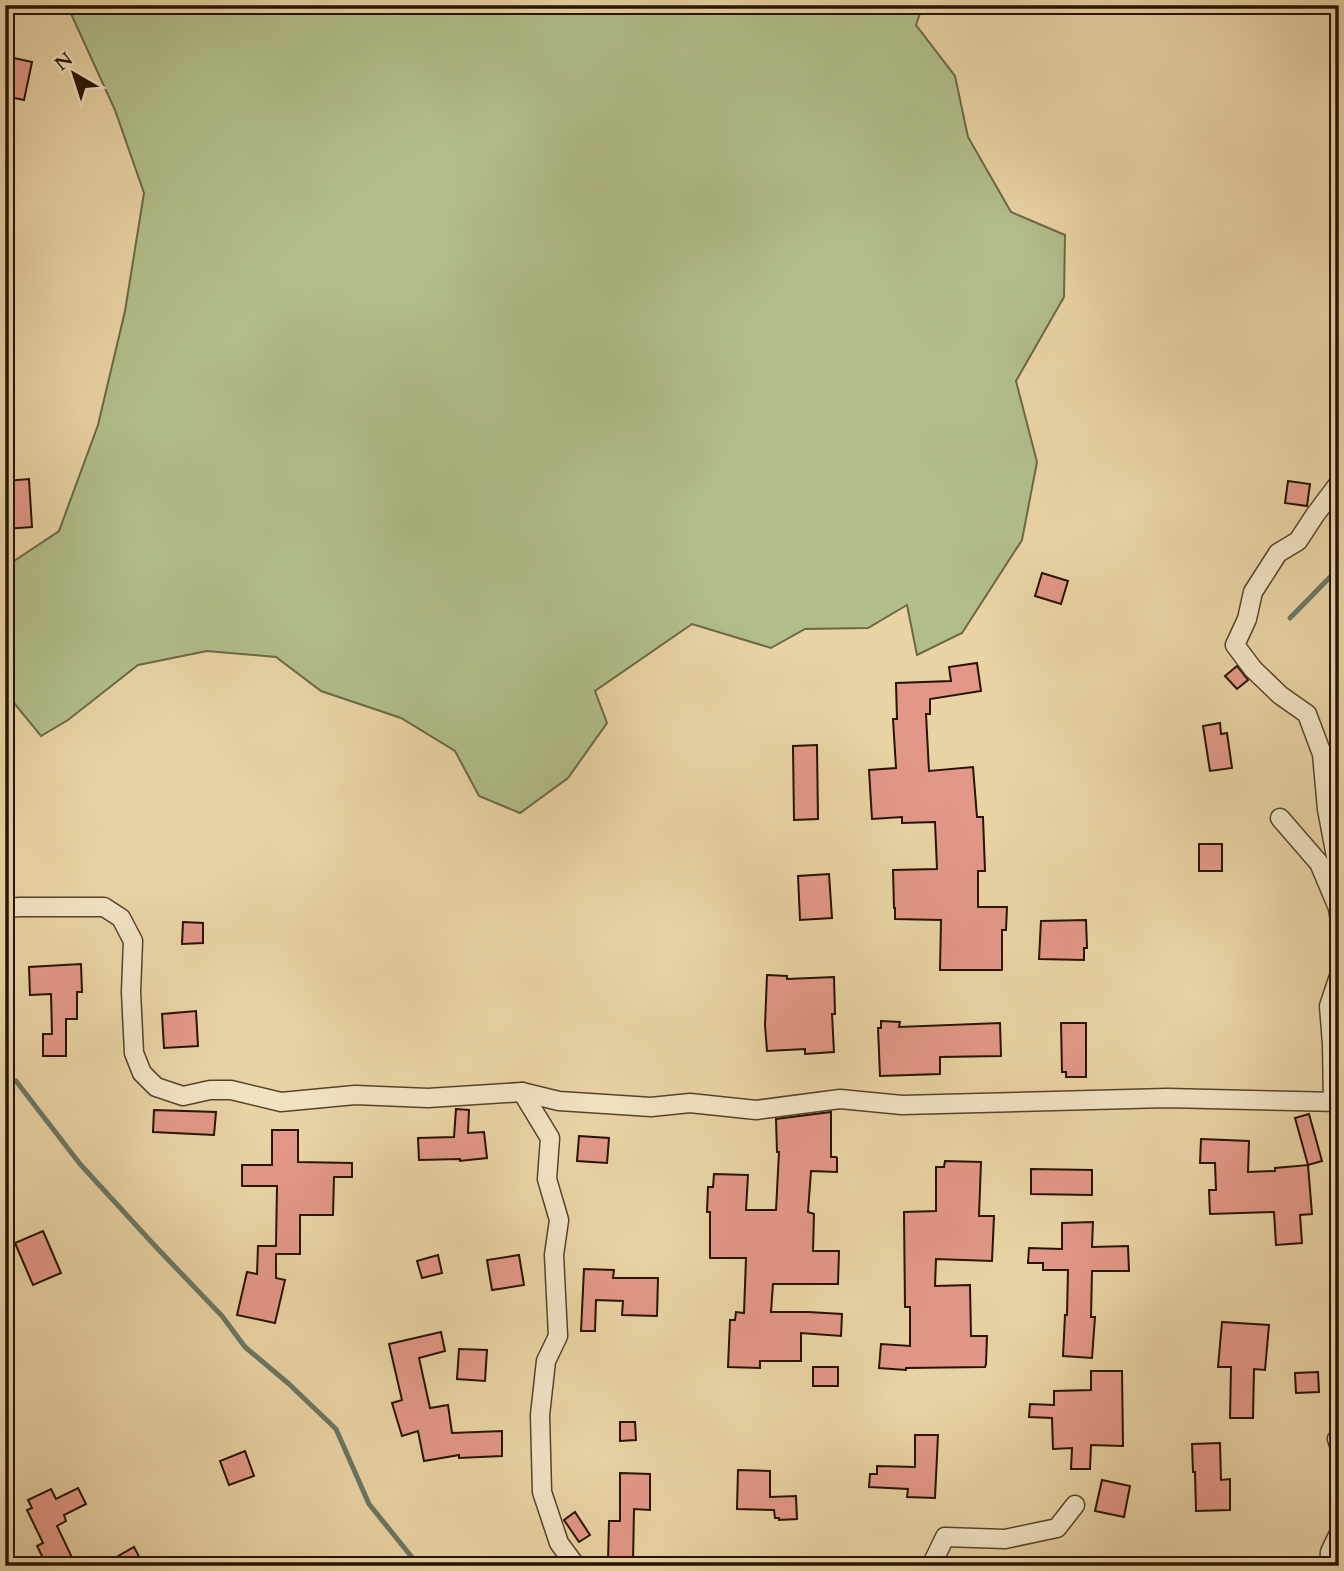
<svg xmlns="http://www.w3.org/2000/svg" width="1344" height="1571" font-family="Cardo,serif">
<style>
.green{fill:#b1be8a;stroke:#6c6845;stroke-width:2}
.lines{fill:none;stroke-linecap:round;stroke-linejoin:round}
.stream{stroke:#6b7761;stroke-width:5}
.building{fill:#e39887;stroke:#261300;stroke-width:2}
.street-casing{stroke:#574329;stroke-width:21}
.street{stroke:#f1e2c4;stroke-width:18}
</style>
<rect width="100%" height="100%" fill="#e9d3a4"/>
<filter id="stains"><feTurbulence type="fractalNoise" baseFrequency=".00286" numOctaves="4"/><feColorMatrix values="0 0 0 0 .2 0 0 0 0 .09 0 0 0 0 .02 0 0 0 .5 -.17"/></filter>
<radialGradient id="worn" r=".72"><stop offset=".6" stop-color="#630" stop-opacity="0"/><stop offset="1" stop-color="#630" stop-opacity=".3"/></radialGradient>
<!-- green -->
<path class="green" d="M 67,5 L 923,5 L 916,25 L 955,76 L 968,137 L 1011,212 L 1065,235 L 1064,297 L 1016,381 L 1037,462 L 1022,540 L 962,633 L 917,655 L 907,605 L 868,628 L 805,629 L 771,648 L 692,624 L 595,691 L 607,723 L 568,778 L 520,813 L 479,796 L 455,751 L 401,718 L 321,691 L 276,657 L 207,651 L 138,665 L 68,720 L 41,736 L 5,692 L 5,567 L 59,531 L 98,425 L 125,311 L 144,193 L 115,110 Z"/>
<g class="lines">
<!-- stream -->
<g class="stream">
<path d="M 1290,618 L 1339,568"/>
<path d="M 16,1081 L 80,1164 L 156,1247 L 222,1316 L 245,1347 L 289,1384 L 336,1429 L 369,1504 L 419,1566"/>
</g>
</g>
<!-- building -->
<g class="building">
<path d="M 5,56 L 32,62 L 24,100 L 5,96 Z"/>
<path d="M 29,479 L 32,527 L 5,529 L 5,481 Z"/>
<path d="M 1288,481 L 1310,484 L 1307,506 L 1285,503 Z"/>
<path d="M 1042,573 L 1068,581 L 1061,604 L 1035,596 Z"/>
<path d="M 977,663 L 981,691 L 930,699 L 930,714 L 926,714 L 929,771 L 973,767 L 977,817 L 983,817 L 985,871 L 978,871 L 978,907 L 1007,907 L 1006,930 L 1002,930 L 1002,970 L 940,970 L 941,920 L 895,919 L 895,908 L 894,908 L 893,870 L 937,869 L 935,822 L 902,823 L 902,817 L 872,819 L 869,770 L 896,768 L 893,719 L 897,719 L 896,683 L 951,681 L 949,667 Z"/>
<path d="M 1237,666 L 1248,680 L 1237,689 L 1225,676 Z"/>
<path d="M 1220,723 L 1221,734 L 1227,733 L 1232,768 L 1210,771 L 1203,726 Z"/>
<path d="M 817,745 L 818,819 L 794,820 L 793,746 Z"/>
<rect x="1199" y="844" width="23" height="27"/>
<path d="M 829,874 L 832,918 L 800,920 L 798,876 Z"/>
<path d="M 1086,920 L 1087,948 L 1084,948 L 1084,960 L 1039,959 L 1041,921 Z"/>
<path d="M 183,922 L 203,923 L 203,943 L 182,944 Z"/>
<path d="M 81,964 L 82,992 L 77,992 L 77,1019 L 66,1019 L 66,1056 L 43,1056 L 43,1034 L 52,1034 L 51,994 L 30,995 L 29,967 Z"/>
<path d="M 767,975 L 787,976 L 787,979 L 834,977 L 835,1014 L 832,1014 L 834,1052 L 805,1054 L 805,1049 L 767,1051 L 765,1025 Z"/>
<path d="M 196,1011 L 198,1046 L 164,1048 L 162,1014 Z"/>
<path d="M 881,1021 L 900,1022 L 899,1027 L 1000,1023 L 1001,1056 L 940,1057 L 940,1074 L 880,1076 L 878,1028 L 881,1028 Z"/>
<path d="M 1061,1023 L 1086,1023 L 1086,1077 L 1066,1077 L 1066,1072 L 1062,1072 Z"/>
<path d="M 456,1109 L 469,1110 L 468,1133 L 484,1132 L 487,1158 L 460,1161 L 460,1159 L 419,1160 L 418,1138 L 454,1137 Z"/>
<path d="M 154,1110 L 216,1112 L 214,1135 L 153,1132 Z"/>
<path d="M 831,1112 L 831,1157 L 836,1157 L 837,1158 L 837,1172 L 811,1171 L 808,1212 L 814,1214 L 813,1251 L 839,1251 L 838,1284 L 773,1284 L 771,1312 L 808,1312 L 842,1314 L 841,1336 L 801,1333 L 801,1361 L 760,1361 L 760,1368 L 728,1367 L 730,1320 L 735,1320 L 736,1312 L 744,1313 L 746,1258 L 710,1258 L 710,1212 L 707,1212 L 708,1187 L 713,1187 L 714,1174 L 748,1175 L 746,1210 L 776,1210 L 779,1152 L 777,1152 L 776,1119 Z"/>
<path d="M 1309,1114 L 1322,1161 L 1308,1165 L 1295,1118 Z"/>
<path d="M 272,1130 L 298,1130 L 298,1162 L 352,1163 L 352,1177 L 334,1177 L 333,1215 L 300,1215 L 300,1254 L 276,1254 L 276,1278 L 285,1280 L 275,1323 L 237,1315 L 247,1272 L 257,1274 L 258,1246 L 276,1246 L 277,1186 L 242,1186 L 242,1165 L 272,1165 Z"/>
<path d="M 579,1136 L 609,1138 L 607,1163 L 577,1161 Z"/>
<path d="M 1201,1139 L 1249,1141 L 1248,1172 L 1275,1171 L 1275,1168 L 1308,1165 L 1312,1214 L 1300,1215 L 1302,1243 L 1276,1245 L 1274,1212 L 1210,1214 L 1209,1190 L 1216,1190 L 1215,1163 L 1200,1163 Z"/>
<path d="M 945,1161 L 981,1162 L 979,1216 L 994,1216 L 992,1261 L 936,1259 L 935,1286 L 970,1285 L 971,1336 L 987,1336 L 986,1364 L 985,1367 L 906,1368 L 906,1370 L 879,1368 L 881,1344 L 910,1346 L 910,1307 L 905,1307 L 904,1212 L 936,1211 L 936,1167 L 944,1167 Z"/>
<path d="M 1031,1169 L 1092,1170 L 1092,1195 L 1031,1194 Z"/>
<path d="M 1093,1222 L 1092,1247 L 1128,1246 L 1129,1271 L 1092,1271 L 1091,1317 L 1095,1317 L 1092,1358 L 1063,1356 L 1065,1315 L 1067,1315 L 1068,1270 L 1043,1270 L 1043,1263 L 1028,1263 L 1029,1248 L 1062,1249 L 1062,1223 Z"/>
<path d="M 43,1231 L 61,1273 L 33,1285 L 15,1243 Z"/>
<path d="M 438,1255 L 442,1273 L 422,1278 L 417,1261 Z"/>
<path d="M 519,1255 L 524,1285 L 492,1290 L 487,1260 Z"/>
<path d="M 584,1269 L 614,1270 L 613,1278 L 658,1278 L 657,1316 L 622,1315 L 623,1301 L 596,1300 L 595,1331 L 581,1331 Z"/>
<path d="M 1222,1322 L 1269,1325 L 1265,1370 L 1254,1369 L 1253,1418 L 1230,1418 L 1231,1367 L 1218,1367 Z"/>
<path d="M 441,1332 L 445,1351 L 419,1358 L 430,1408 L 448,1405 L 452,1433 L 502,1431 L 502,1456 L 459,1458 L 459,1455 L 424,1461 L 418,1431 L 402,1436 L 392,1403 L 402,1400 L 389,1344 Z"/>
<path d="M 459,1349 L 487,1350 L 485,1381 L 457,1379 Z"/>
<rect x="813" y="1367" width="25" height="19"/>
<path d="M 1091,1371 L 1122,1371 L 1123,1446 L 1091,1445 L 1090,1469 L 1071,1469 L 1072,1448 L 1053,1449 L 1052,1418 L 1029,1417 L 1030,1404 L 1054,1405 L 1054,1391 L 1091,1390 Z"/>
<path d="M 1318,1372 L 1319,1392 L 1296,1393 L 1295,1373 Z"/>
<path d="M 620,1422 L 635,1422 L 636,1440 L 620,1441 Z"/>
<path d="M 915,1435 L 938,1435 L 935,1498 L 907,1497 L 908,1489 L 869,1487 L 870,1474 L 877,1474 L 877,1466 L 915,1467 Z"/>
<path d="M 1220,1443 L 1221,1480 L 1230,1479 L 1230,1510 L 1196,1511 L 1195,1472 L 1193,1472 L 1192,1444 Z"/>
<path d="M 245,1451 L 254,1476 L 229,1485 L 220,1461 Z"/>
<path d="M 738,1470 L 770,1471 L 770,1497 L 796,1496 L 797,1519 L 779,1520 L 779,1518 L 775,1518 L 774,1510 L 737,1509 Z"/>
<path d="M 620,1473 L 650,1474 L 650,1510 L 634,1509 L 633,1562 L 608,1561 L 609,1521 L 620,1521 Z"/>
<path d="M 1102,1480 L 1130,1486 L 1124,1517 L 1095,1511 Z"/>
<path d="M 78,1488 L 86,1504 L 64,1515 L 66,1521 L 57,1526 L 76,1566 L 47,1566 L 37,1546 L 43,1543 L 27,1510 L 32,1508 L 28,1500 L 51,1489 L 56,1499 Z"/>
<path d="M 575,1512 L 590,1535 L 579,1542 L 564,1520 Z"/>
<path d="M 134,1547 L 144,1566 L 101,1566 Z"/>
</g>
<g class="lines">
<defs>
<g id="street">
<path d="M 1280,818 L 1319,863 L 1338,908 L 1339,915"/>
<path d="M 1331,891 L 1337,862 L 1327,809 L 1322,754 L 1307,714 L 1280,695 L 1253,669 L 1235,645 L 1247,619 L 1253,592 L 1278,553 L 1298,541 L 1315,515 L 1339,483"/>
<path d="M 5,908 L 20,907 L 104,907 L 121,918 L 133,941 L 131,992 L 134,1053 L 142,1073 L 156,1087 L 183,1096 L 210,1090 L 231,1090 L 281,1102 L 355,1095 L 428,1098 L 522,1092 L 559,1101 L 651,1107 L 690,1103 L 756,1110 L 840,1099 L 902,1105 L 1167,1098 L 1339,1102"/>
<path d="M 522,1092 L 550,1138 L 547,1179 L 559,1220 L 554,1255 L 558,1336 L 546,1361 L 540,1415 L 542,1492 L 559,1543 L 576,1566"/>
<path d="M 1333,1102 L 1332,1044 L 1329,1006 L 1339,976"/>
<path d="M 1339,1437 L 1337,1439 L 1339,1445"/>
<path d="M 931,1566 L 945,1537 L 1005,1539 L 1057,1528 L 1075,1505"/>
<path d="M 1329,1566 L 1330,1552 L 1339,1533"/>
</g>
</defs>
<!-- street casing -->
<use href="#street" class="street-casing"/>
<!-- street -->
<use href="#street" class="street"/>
</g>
<!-- margin -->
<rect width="1344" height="1571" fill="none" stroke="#e9d3a4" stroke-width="28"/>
<rect x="7" y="7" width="1330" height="1557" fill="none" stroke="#261300" stroke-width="3.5"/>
<rect x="14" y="14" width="1316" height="1543" fill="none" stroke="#261300" stroke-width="2"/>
<!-- north arrow -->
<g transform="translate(74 74) rotate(321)" stroke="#f1e2c4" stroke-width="5" paint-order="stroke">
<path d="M0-5L12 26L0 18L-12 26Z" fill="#261300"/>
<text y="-10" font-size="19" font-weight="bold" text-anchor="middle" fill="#261300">N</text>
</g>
<rect width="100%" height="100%" filter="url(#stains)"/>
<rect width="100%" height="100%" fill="url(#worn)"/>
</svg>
